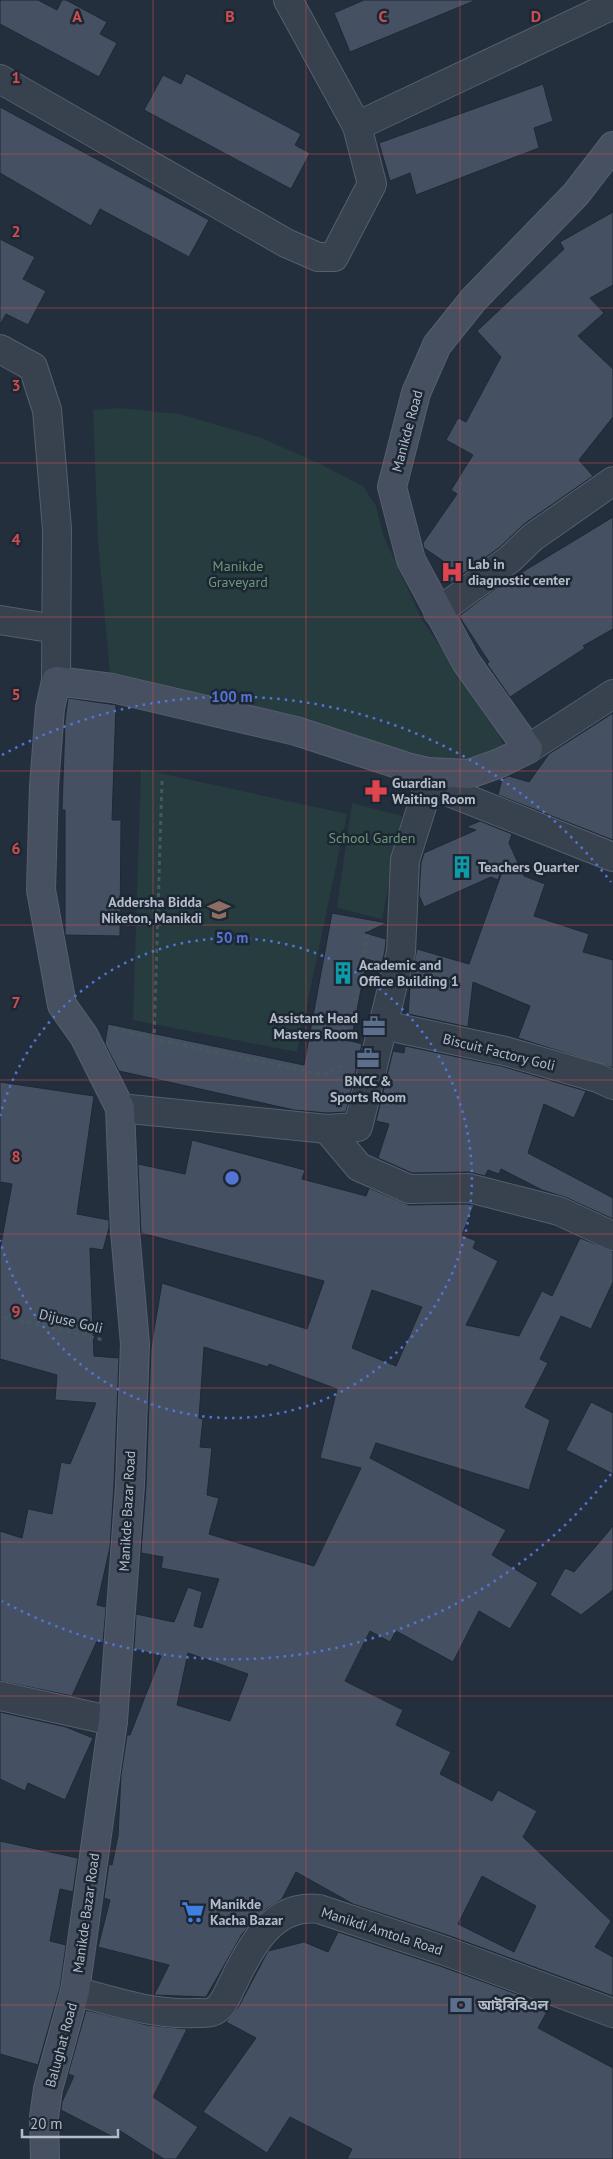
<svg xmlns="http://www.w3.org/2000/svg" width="613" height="2159" font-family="'PT Sans','Noto Sans Bengali',sans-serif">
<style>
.green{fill:#263c3f}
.building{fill:#455162;stroke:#1f2835;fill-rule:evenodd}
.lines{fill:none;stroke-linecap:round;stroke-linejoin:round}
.street-casing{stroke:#565f6c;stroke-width:30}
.secondary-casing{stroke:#565f6c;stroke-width:30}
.path{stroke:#44595c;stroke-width:3;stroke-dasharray:4 4;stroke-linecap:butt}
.street{stroke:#38414e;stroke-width:28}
.secondary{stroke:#465061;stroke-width:28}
.grid{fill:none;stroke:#ce4d50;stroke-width:1;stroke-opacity:0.55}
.ring{fill:none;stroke:#5274d3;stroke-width:2.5;stroke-dasharray:2.5 5}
.labels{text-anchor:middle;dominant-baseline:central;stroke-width:5;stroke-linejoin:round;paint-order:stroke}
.street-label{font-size:14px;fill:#b4bcc9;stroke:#1d2633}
.poi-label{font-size:14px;font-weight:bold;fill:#b4bcc9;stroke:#1d2633;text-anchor:start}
.park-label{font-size:14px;fill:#6b9a76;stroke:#1d2633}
.grid-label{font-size:16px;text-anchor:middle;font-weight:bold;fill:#ce4d50;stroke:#1d2633;stroke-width:5;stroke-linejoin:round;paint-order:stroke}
.centre{fill:#5274d3;stroke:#1d2633;stroke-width:2.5}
.ring-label{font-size:15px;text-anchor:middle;font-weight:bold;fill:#5274d3;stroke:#1d2633;stroke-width:5;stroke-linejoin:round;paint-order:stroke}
</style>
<rect width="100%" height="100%" fill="#242f3e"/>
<!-- green -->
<g class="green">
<path d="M 120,408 L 179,414 L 259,437 L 316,462 L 363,486 L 376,506 L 384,537 L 422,620 L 498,731 L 508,759 L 487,780 L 111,685 L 98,541 L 93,410 Z"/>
<path d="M 141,769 L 347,814 L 297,1052 L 133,1020 Z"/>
<path d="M 352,803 L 402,816 L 382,919 L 337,908 Z"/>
</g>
<!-- building -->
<g class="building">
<path d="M 0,0 L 38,0 L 57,10 L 62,0 L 66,0 L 107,22 L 100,34 L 117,43 L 99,77 L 0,24 Z"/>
<path d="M 364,0 L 474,0 L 474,1 L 350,52 L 334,13 Z"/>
<path d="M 186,73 L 301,134 L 295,145 L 310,153 L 291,189 L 144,110 L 163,75 L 181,84 Z"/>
<path d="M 543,84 L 553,121 L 534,128 L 539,148 L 416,195 L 410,173 L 390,181 L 379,143 Z"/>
<path d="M 0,107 L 209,220 L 189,257 L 100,209 L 91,226 L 0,173 Z"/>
<path d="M 613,212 L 613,285 L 590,298 L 604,313 L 578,336 L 613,369 L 613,417 L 579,460 L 593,476 L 524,524 L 500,547 L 449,584 L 440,572 L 449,565 L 424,548 L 423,543 L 457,494 L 451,490 L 473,455 L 446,440 L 458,418 L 466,422 L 501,357 L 477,331 L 564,249 L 560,242 Z"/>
<path d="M 0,239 L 35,257 L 23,279 L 46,291 L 28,325 L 6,314 L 0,325 Z"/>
<path d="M 613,517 L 613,629 L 583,646 L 585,648 L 510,697 L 487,664 L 489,662 L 459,616 L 496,588 Z"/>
<path d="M 68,698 L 116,705 L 112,820 L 121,820 L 120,936 L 65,935 L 65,810 L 62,810 L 65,722 Z"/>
<path d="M 613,713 L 613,840 L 498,795 L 502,779 L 509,776 L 529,782 L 549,754 Z"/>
<path d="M 480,821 L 512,834 L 509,843 L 524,876 L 545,884 L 534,916 L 589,934 L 583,952 L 613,960 L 613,1068 L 518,1038 L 530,1006 L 473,982 L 468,1027 L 408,1014 L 411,975 L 417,949 L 469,964 L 502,872 L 500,874 L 498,880 L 491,877 L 424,907 L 419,895 L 421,863 L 424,853 L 476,830 L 466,827 Z"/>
<path d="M 332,913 L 387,923 L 365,933 L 386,939 L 385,950 L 382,964 L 367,959 L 351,1041 L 362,1044 L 346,1112 L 327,1113 L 294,1110 L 119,1071 L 105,1044 L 108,1024 L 304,1065 Z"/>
<path d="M 405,1046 L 501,1066 L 586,1091 L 574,1118 L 544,1104 L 528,1153 L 613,1198 L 613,1219 L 565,1197 L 542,1190 L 501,1169 L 499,1174 L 488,1170 L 485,1176 L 469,1172 L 412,1173 L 378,1158 L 389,1124 L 376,1121 L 393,1051 L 404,1053 Z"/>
<path d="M 0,1082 L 94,1096 L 77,1214 L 109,1220 L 109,1228 L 103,1250 L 90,1248 L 94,1356 L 119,1358 L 114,1484 L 110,1547 L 97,1605 L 106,1607 L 103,1643 L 97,1641 L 72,1696 L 0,1681 L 0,1531 L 22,1538 L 28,1509 L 52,1514 L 61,1462 L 70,1464 L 96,1403 L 55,1400 L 57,1375 L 0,1359 L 0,1249 L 12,1184 L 0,1182 Z"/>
<path d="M 192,1140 L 305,1170 L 302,1179 L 366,1196 L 369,1188 L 409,1205 L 467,1204 L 474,1205 L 462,1235 L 476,1241 L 473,1248 L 498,1261 L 466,1325 L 519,1336 L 542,1291 L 552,1296 L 580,1238 L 613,1251 L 613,1282 L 591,1329 L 561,1316 L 540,1359 L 548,1363 L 525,1407 L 550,1420 L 529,1490 L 376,1443 L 370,1458 L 506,1530 L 492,1555 L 538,1583 L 510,1629 L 479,1611 L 453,1662 L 396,1631 L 390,1642 L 370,1631 L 345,1681 L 403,1710 L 396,1725 L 451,1752 L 440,1774 L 492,1801 L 498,1790 L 537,1811 L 523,1837 L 611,1921 L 595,1947 L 613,1957 L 613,1996 L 450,1936 L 353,1904 L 296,1872 L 282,1899 L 266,1909 L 242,1934 L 206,1997 L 154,1995 L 169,1965 L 98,1947 L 110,1900 L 104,1898 L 109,1864 L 112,1865 L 118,1836 L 121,1775 L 127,1735 L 130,1735 L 161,1656 L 134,1649 L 136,1614 L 174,1622 L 188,1587 L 202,1592 L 194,1626 L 202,1628 L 219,1579 L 161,1568 L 163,1557 L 141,1553 L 146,1486 L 151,1348 L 162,1283 L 307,1329 L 324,1281 L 141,1233 L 138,1164 L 185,1174 ZM 372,1290 L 422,1307 L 396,1366 L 352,1348 ZM 204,1347 L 268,1367 L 269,1364 L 337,1389 L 320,1458 L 361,1468 L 314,1566 L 209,1534 L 219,1498 L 207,1495 L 212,1448 L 200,1447 L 203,1419 L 199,1418 ZM 188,1653 L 248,1674 L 230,1721 L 177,1705 ZM 482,1876 L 536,1906 L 514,1952 L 458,1924 Z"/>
<path d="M 591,1402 L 613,1413 L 613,1474 L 566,1450 Z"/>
<path d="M 613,1526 L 613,1590 L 581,1615 L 550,1595 L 565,1568 L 574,1572 Z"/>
<path d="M 0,1712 L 66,1727 L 93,1738 L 65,1800 L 28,1783 L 25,1791 L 0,1779 Z"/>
<path d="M 0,1841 L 78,1858 L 73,1892 L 60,1889 L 50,1941 L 66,1945 L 60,1988 L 38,2065 L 0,2054 Z"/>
<path d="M 338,1932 L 440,1966 L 550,2006 L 538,2028 L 613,2068 L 613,2159 L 347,2159 L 352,2149 L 290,2117 L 267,2153 L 203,2112 L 256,2038 L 226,2022 L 239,2006 L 268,1951 L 304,1942 L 328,1952 Z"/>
<path d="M 86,2010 L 147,2025 L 187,2029 L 153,2097 L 198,2127 L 176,2159 L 164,2159 L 119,2130 L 115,2138 L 61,2110 L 62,2102 L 74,2076 L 68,2074 Z"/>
</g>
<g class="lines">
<defs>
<g id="street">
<path d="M 0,79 L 286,243 L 318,257 L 334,257 L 372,184 L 357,126 L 288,0"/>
<path d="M 357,126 L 613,5"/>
<path d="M 0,349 L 33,367 L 47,410 L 57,529 L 56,681"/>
<path d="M 438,612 L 510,559 L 533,537 L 613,481"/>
<path d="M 0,620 L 56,629"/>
<path d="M 528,749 L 613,694"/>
<path d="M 429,784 L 613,857"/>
<path d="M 383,1025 L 505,1051 L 598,1078 L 613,1085"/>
<path d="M 120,1108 L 327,1129 L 358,1127 L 401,952 L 405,860 L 429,784 L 428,772"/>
<path d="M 327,1129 L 359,1167 L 409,1189 L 469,1188 L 559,1211 L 613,1236"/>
<path d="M 0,1696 L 113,1721"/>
<path d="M 75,1991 C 115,2002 154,2015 195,2013 C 201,2013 209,2014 214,2011 C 224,2006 228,1992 233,1983 C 250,1947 273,1903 319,1909 L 445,1951 L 613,2013"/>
</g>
<path id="secondary" d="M 45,2159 L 44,2117 L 48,2089 L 75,1991 L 113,1721 L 130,1485 L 135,1344 L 125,1231 L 120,1108 L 84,1036 L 62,1005 L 41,890 L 44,786 L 50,708 L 56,681 L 112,688 L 296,731 L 407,767 L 428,772 L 469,774 L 500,763 L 528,749 L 466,662 L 411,560 L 392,487 L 416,393 L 437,345 L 474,299 L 576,194 L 613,146"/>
</defs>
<!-- street casing -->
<use href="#street" class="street-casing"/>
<!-- secondary casing -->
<use href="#secondary" class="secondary-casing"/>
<!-- path -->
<g class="path">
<path d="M 162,781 L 154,1039 L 323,1075 L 342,1066"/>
<path d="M 355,1001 L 370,924"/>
<path d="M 114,1028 L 154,1039"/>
<path d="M 4,1317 L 104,1340"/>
</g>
<!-- street -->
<use href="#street" class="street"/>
<!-- secondary -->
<use href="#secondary" class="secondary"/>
</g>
<!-- grid -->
<path class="grid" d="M 153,0 L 153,2159M 306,0 L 306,2159M 460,0 L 460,2159M 0,154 L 613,154M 0,308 L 613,308M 0,463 L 613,463M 0,617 L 613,617M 0,771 L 613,771M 0,925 L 613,925M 0,1080 L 613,1080M 0,1234 L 613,1234M 0,1388 L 613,1388M 0,1542 L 613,1542M 0,1696 L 613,1696M 0,1851 L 613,1851M 0,2005 L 613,2005"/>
<!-- distance rings -->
<g class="ring">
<path d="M0 1116A240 240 0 1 1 0 1240"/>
<path d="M611 1474A481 481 0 0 1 2 1601M2 755A481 481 0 0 1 611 882"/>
</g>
<!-- icons -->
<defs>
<symbol id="hospital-bare" viewBox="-9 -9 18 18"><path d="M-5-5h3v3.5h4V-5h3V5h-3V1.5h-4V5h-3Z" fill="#e0444e" stroke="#1d2633" stroke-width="2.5" paint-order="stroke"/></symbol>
<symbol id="pharmacy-bare" viewBox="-9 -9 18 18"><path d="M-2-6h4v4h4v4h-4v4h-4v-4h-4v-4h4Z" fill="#e0444e" stroke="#1d2633" stroke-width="2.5" paint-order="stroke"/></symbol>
<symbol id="building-bare" viewBox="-9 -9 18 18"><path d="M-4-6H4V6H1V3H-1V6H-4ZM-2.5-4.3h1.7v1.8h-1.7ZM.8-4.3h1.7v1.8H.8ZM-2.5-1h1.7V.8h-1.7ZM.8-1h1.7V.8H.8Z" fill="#0f9aa8" stroke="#1d2633" stroke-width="2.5" paint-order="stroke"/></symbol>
<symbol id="school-bare" viewBox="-9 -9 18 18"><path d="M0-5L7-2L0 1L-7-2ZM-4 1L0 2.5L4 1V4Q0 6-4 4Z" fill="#8d6e63" stroke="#1d2633" stroke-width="2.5" paint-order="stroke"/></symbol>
<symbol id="office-bare" viewBox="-9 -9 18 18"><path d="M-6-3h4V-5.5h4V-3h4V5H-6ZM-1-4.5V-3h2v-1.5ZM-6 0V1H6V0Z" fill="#5c6f8a" stroke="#1d2633" stroke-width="2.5" paint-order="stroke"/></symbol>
<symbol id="supermarket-bare" viewBox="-9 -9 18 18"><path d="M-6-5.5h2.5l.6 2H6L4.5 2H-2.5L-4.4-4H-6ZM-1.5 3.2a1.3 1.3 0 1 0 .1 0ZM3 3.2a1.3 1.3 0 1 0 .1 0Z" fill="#3f7fe0" stroke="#1d2633" stroke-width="2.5" paint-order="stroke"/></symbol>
<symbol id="bank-bare" viewBox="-9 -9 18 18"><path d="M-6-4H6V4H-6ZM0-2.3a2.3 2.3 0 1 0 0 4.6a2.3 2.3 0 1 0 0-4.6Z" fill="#5c6f8a" stroke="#1d2633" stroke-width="2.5" paint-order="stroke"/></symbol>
</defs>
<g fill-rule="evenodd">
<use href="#hospital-bare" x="436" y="556" width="32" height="32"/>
<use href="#pharmacy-bare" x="360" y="775" width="32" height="32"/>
<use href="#building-bare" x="446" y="851" width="32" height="32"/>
<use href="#school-bare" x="203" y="894" width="32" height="32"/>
<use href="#building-bare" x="327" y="957" width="32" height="32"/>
<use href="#office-bare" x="358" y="1010" width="32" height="32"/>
<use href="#office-bare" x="352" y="1042" width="32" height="32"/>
<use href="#supermarket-bare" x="177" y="1896" width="32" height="32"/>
<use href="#bank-bare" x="445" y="1989" width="32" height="32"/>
</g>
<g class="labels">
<!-- street labels -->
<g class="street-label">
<text transform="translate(407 431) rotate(-75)">Manikde Road</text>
<text transform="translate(499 1052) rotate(14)">Biscuit Factory Goli</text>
<text transform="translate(71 1321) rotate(13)">Dijuse Goli</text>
<text transform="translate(127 1511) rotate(-87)">Manikde Bazar Road</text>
<text transform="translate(86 1913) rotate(-82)">Manikde Bazar Road</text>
<text transform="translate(382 1931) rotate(18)">Manikdi Amtola Road</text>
<text transform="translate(61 2045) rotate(-75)">Balughat Road</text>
</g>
<!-- poi labels -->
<g class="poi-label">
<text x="468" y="564">Lab in<tspan x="468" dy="16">diagnostic center</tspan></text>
<text x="392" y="783">Guardian<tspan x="392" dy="16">Waiting Room</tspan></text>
<text x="478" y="867">Teachers Quarter</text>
<text x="202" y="902" text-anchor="end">Addersha Bidda<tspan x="202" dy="16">Niketon, Manikdi</tspan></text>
<text x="359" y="965">Academic and<tspan x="359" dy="16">Office Building 1</tspan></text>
<text x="358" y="1018" text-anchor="end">Assistant Head<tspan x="358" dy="16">Masters Room</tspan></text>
<text x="368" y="1081" text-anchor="middle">BNCC &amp;<tspan x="368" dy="16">Sports Room</tspan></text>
<text x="210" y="1904">Manikde<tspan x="210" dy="16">Kacha Bazar</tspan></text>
<text x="478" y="2005">আইবিবিএল</text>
</g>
<!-- park labels -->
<g class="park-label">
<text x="238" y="566">Manikde<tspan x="238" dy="16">Graveyard</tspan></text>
<text x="372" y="838">School Garden</text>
</g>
</g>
<g class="grid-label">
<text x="77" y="22">A</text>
<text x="230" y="22">B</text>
<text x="383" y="22">C</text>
<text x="536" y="22">D</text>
<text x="16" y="83">1</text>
<text x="16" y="237">2</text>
<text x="16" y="391">3</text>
<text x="16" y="545">4</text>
<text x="16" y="700">5</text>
<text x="16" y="854">6</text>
<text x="16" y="1008">7</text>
<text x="16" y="1162">8</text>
<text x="16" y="1317">9</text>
</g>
<circle cx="232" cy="1178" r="8" class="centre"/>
<g class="ring-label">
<text x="232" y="702">100 m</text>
<text x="232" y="943">50 m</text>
</g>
<!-- scale -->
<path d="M22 2129v8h96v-8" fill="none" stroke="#b4bcc9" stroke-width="2.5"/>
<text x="30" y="2129" font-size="15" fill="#b4bcc9" stroke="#1d2633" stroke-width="4" paint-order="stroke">20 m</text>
</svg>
